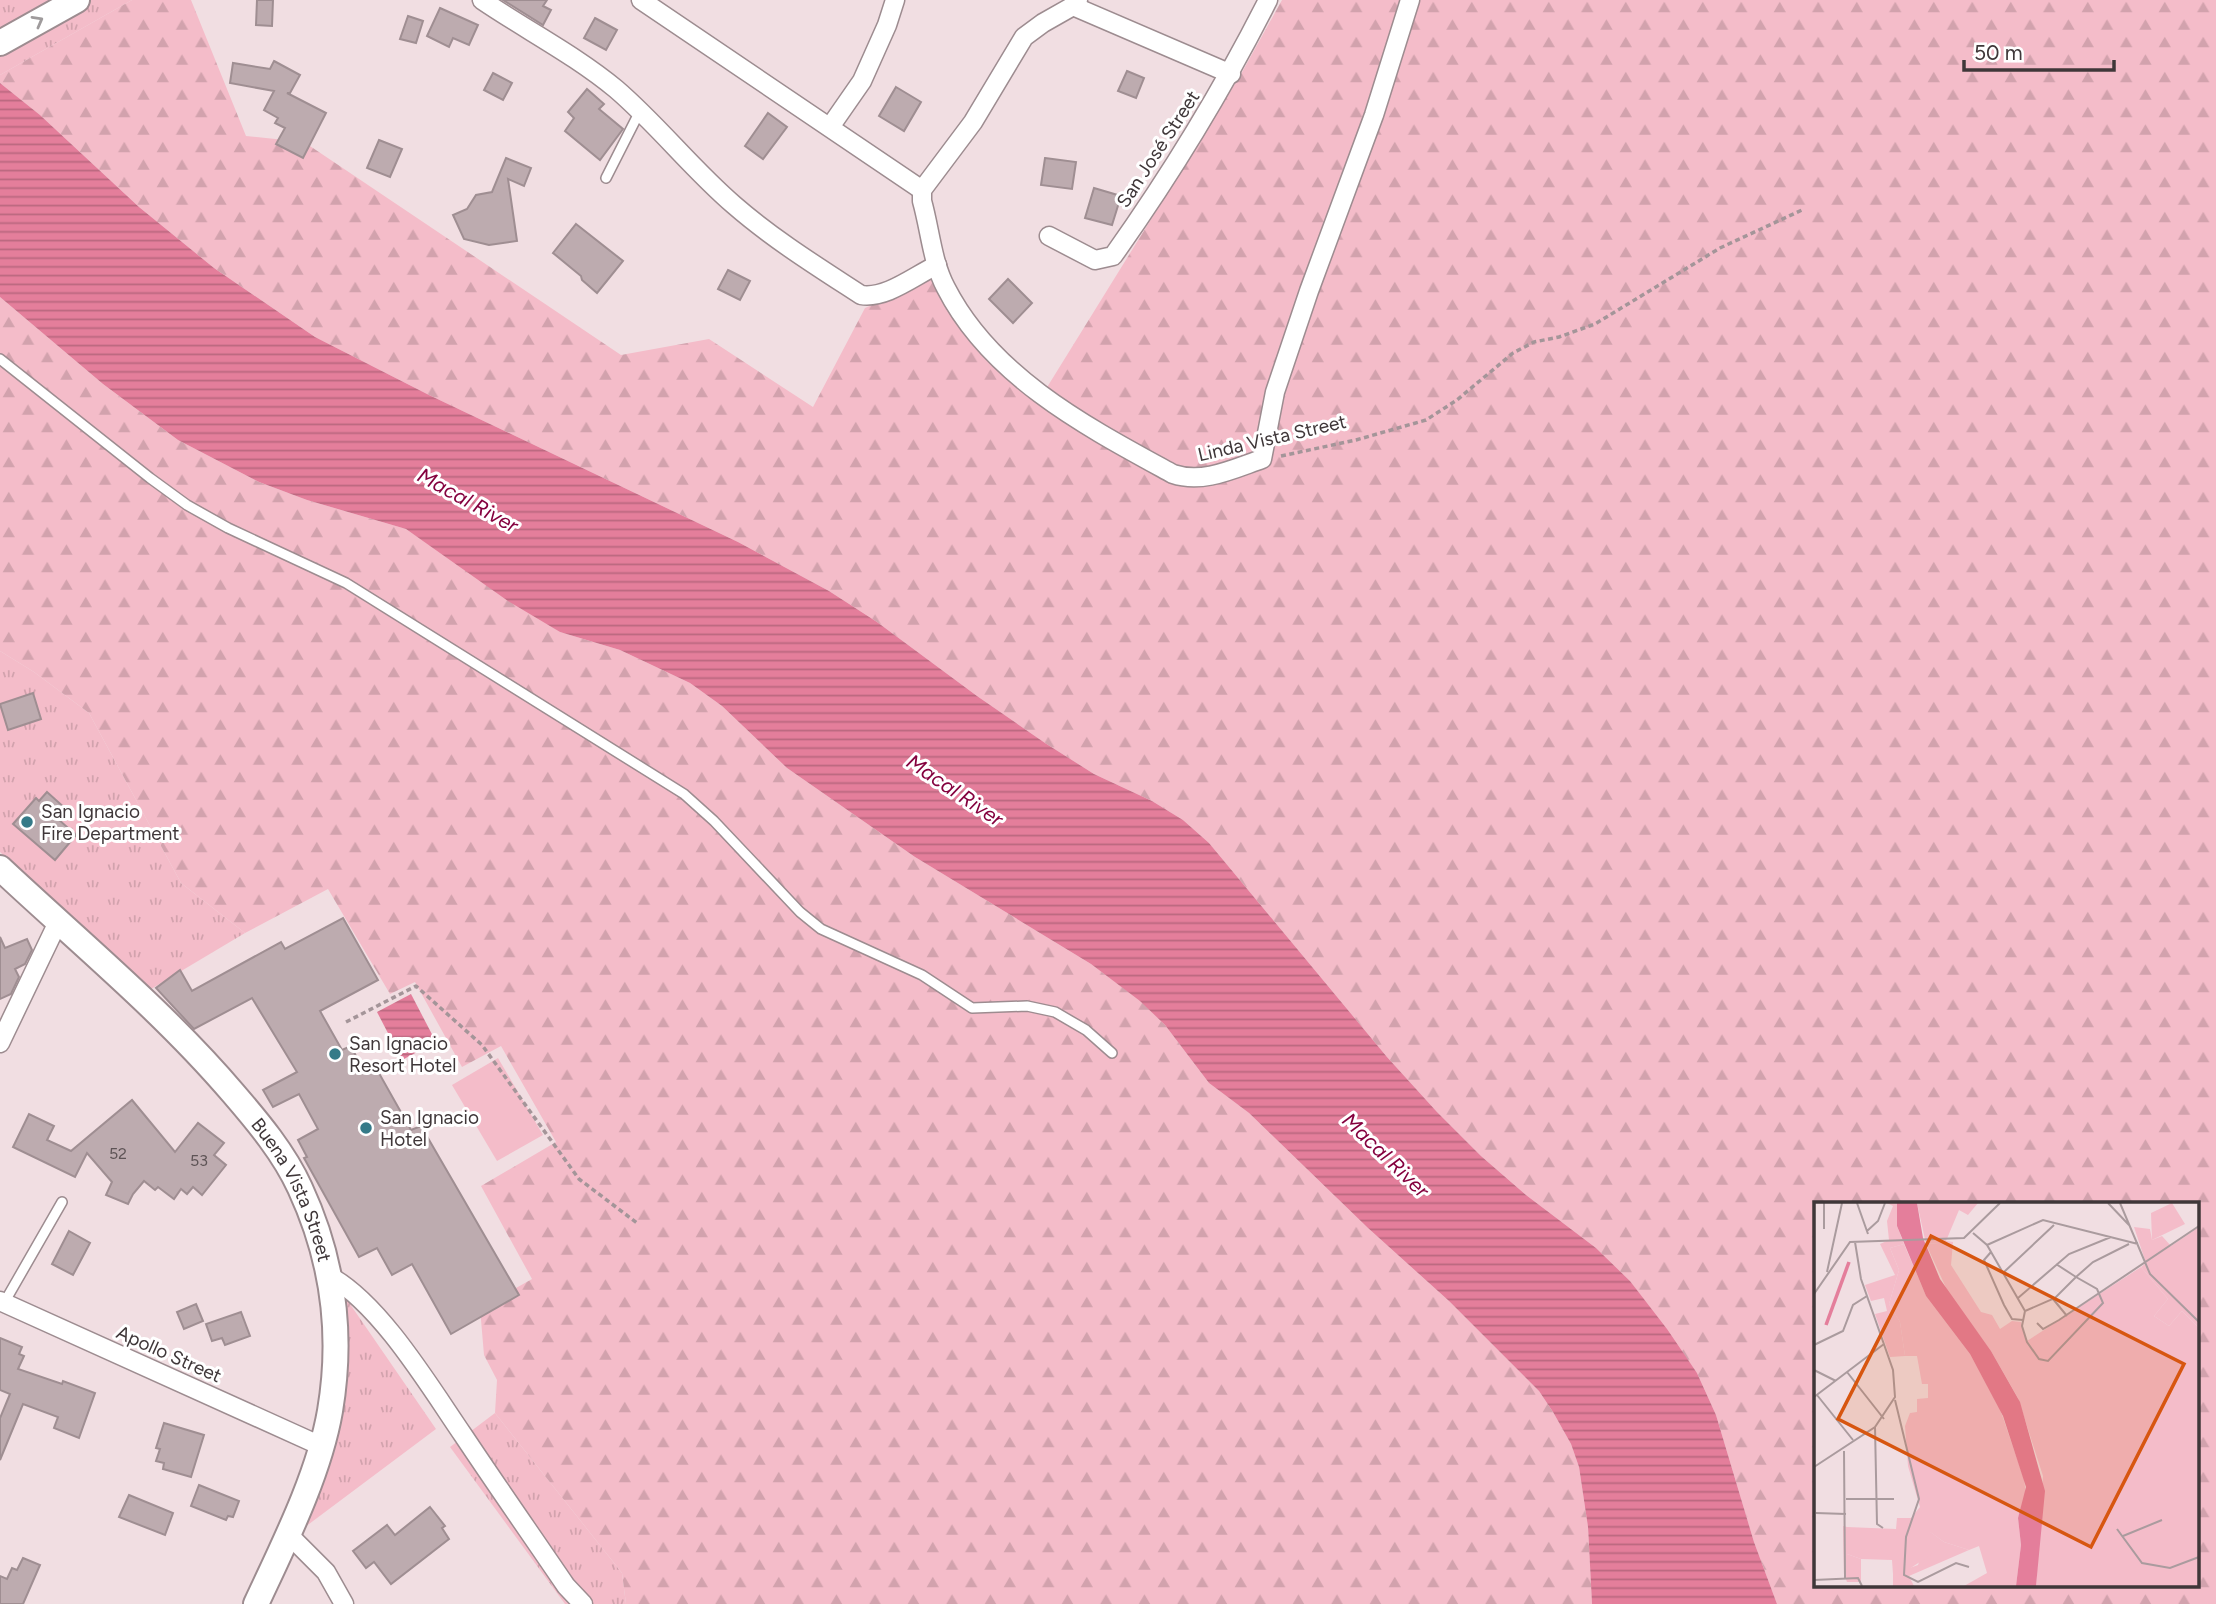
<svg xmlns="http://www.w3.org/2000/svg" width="2216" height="1604" font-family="Figtree,sans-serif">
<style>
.grass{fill:url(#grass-tufts)}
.forest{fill:url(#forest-firs);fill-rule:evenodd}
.garden{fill:#f4bcc9}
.water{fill:url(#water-rules)}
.building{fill:#bdabaf;stroke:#9f8e92;stroke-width:2}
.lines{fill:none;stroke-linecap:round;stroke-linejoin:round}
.lane-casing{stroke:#9d8c90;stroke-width:12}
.street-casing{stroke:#9d8c90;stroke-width:21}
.secondary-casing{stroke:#9d8c90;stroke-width:28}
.path{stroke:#a49599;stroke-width:3.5;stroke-dasharray:5 3.5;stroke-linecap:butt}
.lane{stroke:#fff;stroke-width:9}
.street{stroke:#fff;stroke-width:18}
.secondary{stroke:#fff;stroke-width:24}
.oneway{stroke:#9f9b9c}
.poi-dot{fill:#357a88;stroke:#fff;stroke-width:2.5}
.labels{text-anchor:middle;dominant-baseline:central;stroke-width:6;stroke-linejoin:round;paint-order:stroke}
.number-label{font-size:16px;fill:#5e5456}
.street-label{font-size:19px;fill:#3f3739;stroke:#fff}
.poi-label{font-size:19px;fill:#3f3739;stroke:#fff;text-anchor:start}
.water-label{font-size:21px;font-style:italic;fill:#84013e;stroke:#fff}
.inset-river{fill:none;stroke:#e47e9b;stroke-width:3.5}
.inset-road{fill:none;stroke:#aa9b9e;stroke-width:2}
.view{fill:#d75610;fill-opacity:0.15;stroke:#d75610;stroke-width:3.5}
.inset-edge{fill:none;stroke:#3f3739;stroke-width:3.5}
</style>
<defs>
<pattern id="grass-tufts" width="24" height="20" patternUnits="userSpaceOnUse" patternTransform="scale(1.75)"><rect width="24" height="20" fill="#f4bcc9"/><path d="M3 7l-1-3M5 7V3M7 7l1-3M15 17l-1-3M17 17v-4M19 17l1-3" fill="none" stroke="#d2a2ad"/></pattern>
<pattern id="forest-firs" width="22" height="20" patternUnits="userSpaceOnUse" patternTransform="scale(1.75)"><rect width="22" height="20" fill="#f4bcc9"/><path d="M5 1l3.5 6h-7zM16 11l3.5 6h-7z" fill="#d2a2ad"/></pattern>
<pattern id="water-rules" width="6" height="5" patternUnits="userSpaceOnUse" patternTransform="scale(1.75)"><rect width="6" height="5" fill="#e47e9b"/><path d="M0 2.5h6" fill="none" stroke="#ba687f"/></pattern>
</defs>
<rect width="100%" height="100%" fill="#f1dee2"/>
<!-- grass -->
<g class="grass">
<path d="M 0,0 L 132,0 L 0,75 Z"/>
<path d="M 0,651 L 34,672 L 89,713 L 181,883 L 245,933 L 146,992 L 0,852 Z"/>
<path d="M 330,1275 L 436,1429 L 285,1542 L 326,1428 Z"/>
<path d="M 495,1413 L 622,1573 L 626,1604 L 565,1604 L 450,1447 Z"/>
</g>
<!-- forest -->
<g class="forest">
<path d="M 132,0 L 191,0 L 246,136 L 304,142 L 621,355 L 709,339 L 813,407 L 865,308 L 933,279 L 1041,397 L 1241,74 L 1282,0 L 2216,0 L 2216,1604 L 1777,1604 L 1754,1542 L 1716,1415 L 1697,1373 L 1630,1281 L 1596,1248 L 1526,1195 L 1481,1156 L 1437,1112 L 1387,1057 L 1209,843 L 1183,820 L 1152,801 L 1094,774 L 1045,743 L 977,696 L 877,622 L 829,591 L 738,542 L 429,395 L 315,337 L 214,268 L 139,207 L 40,115 L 0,83 L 0,75 ZM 1815,1203 L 2197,1203 L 2197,1585 L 1815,1585 Z"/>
<path d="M 0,297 L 103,384 L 178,440 L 259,482 L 307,500 L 406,529 L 560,632 L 620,650 L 690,683 L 722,706 L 787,768 L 915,857 L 1091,964 L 1141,1001 L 1165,1025 L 1209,1083 L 1249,1113 L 1368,1228 L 1449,1301 L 1539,1391 L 1553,1412 L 1571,1444 L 1579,1467 L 1588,1527 L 1592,1604 L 626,1604 L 622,1573 L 495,1413 L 497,1380 L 484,1355 L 480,1308 L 532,1279 L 481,1186 L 556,1142 L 501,1046 L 462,1067 L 415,982 L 390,994 L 328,889 L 245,933 L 181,883 L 89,713 L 34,672 L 0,651 Z"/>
</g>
<!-- garden -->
<path class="garden" d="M 498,1058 L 543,1135 L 497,1161 L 452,1085 Z"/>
<!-- water -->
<g class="water">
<path d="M 0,83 L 40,115 L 139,207 L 214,268 L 315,337 L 429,395 L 738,542 L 829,591 L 877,622 L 977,696 L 1045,743 L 1094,774 L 1152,801 L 1183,820 L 1209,843 L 1387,1057 L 1437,1112 L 1481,1156 L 1526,1195 L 1596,1248 L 1630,1281 L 1667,1329 L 1697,1373 L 1716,1415 L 1754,1542 L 1777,1604 L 1592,1604 L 1588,1527 L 1579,1467 L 1571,1444 L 1553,1412 L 1539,1391 L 1449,1301 L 1368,1228 L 1249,1113 L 1209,1083 L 1165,1025 L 1140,1001 L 1091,964 L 915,857 L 787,768 L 722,706 L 690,683 L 620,650 L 560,632 L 508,601 L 406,529 L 307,500 L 259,482 L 178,440 L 103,384 L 0,297 Z"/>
<path d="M 411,994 L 436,1042 L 402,1060 L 377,1012 Z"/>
</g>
<!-- building -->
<g class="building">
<path d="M 257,0 L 273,0 L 272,26 L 256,25 Z"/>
<path d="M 503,0 L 547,0 L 543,6 L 551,10 L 543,25 Z"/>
<path d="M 440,8 L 478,25 L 469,45 L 453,38 L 449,47 L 427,36 Z"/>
<path d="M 408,16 L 423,21 L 416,43 L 400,39 Z"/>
<path d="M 595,18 L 617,30 L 606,50 L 584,38 Z"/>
<path d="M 274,61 L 300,75 L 290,93 L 287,93 L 326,113 L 303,158 L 276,144 L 285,128 L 275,123 L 278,118 L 264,110 L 274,91 L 230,83 L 233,63 L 270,69 Z"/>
<path d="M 1127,71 L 1144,78 L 1136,98 L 1118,91 Z"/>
<path d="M 493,73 L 512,83 L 503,100 L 484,90 Z"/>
<path d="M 896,87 L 921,102 L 904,131 L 879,116 Z"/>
<path d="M 587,89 L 604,104 L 599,109 L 623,129 L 600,160 L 565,131 L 574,118 L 568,112 Z"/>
<path d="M 768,113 L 787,127 L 763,159 L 745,146 Z"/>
<path d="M 379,140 L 402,149 L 390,177 L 367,168 Z"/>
<path d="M 506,158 L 531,168 L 524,186 L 508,179 L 517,241 L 489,245 L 464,239 L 453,215 L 467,209 L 476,195 L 492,192 Z"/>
<path d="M 1045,158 L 1076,162 L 1072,189 L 1041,185 Z"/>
<path d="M 1094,188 L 1121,196 L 1112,225 L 1085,218 Z"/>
<path d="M 576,224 L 623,261 L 597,293 L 582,280 L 581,276 L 553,253 Z"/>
<path d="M 728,270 L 750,281 L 740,300 L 718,289 Z"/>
<path d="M 1008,279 L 1032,303 L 1013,323 L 989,299 Z"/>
<path d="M 33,693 L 41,719 L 8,730 L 0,704 Z"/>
<path d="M 47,792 L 66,809 L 58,819 L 76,835 L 55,860 L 13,824 L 36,798 L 39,801 Z"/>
<path d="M 343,918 L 378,980 L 320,1011 L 342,1050 L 351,1046 L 364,1072 L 375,1066 L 411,1130 L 421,1126 L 519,1295 L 451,1334 L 412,1264 L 392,1275 L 377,1248 L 359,1257 L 304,1158 L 307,1157 L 298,1140 L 318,1129 L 299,1094 L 273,1107 L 263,1090 L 297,1072 L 252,998 L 194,1029 L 156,988 L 180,970 L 192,991 L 281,942 L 285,949 Z"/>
<path d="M 0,937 L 5,948 L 27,939 L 32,950 L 25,964 L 15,969 L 19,977 L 11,994 L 0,999 Z"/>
<path d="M 132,1100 L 175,1152 L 198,1123 L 224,1143 L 214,1155 L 226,1165 L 202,1195 L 193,1187 L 187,1194 L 181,1189 L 174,1199 L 158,1187 L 155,1190 L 144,1181 L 133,1194 L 128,1204 L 106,1195 L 112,1182 L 87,1153 L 75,1177 L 13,1147 L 29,1114 L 54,1126 L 47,1140 L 71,1151 Z"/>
<path d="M 69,1231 L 90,1243 L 73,1275 L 52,1264 Z"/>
<path d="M 196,1304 L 203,1321 L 184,1329 L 177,1312 Z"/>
<path d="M 241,1312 L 250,1336 L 225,1345 L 222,1338 L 212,1341 L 206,1324 Z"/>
<path d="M 0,1338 L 22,1347 L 19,1354 L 24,1356 L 18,1369 L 62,1384 L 63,1381 L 95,1393 L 79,1438 L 54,1428 L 58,1417 L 23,1404 L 0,1460 L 0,1418 L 10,1394 L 0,1390 Z"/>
<path d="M 164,1423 L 204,1435 L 191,1477 L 163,1469 L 164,1463 L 156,1461 L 160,1449 L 156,1448 Z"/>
<path d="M 199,1485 L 239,1501 L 233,1517 L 228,1516 L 226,1520 L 191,1506 Z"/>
<path d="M 129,1495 L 173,1513 L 165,1535 L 119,1517 Z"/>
<path d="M 430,1507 L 445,1526 L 442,1528 L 449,1539 L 391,1584 L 374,1562 L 366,1568 L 353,1551 L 387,1525 L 395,1535 Z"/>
<path d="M 23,1558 L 40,1565 L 23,1604 L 0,1604 L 0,1576 L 7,1579 L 12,1568 L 17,1570 Z"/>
</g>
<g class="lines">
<defs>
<g id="lane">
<path d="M 606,178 L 640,111"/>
<path d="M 0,359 L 150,478 L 187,505 L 228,528 L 346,583 L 684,794 L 714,821 L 800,912 L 821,929 L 922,975 L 972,1008 L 1027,1006 L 1055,1012 L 1086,1030 L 1112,1053"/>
<path d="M 4,1303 L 62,1202"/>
</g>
<g id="street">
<path d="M 482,0 C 526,30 575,55 616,89 C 658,125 692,169 734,205 C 773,239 818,267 861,295 C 886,299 914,276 937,265"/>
<path d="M 641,0 L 922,190"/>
<path d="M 1078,0 L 1073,6 L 1043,23 L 1024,37 L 973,122 L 922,190 L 922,201 C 930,229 932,262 946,288 C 992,378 1089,428 1173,474 C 1203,484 1233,469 1262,459 L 1275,392 L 1309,291 L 1374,115 L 1410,0"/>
<path d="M 1073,6 L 1231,74"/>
<path d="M 830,127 L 862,81 L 887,25 L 895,0"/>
<path d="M 1049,236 L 1095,260 L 1113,256 C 1172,173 1222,91 1268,0"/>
<path d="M 0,1043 L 58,922"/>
<path d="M 331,1277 C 381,1305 430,1387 463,1435 C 497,1486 532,1536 566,1586 L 583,1604"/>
<path d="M 0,1301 L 321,1446"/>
<path d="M 289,1535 L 326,1572 L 344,1604"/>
</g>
<g id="secondary">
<path d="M 0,43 L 77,0"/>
<path id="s1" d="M 0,868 C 79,942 163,1011 233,1093 C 258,1122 284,1153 300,1188 C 333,1259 343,1334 330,1411 C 319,1475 283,1546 256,1604"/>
</g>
</defs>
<!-- lane casing -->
<use href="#lane" class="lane-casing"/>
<!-- street casing -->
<use href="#street" class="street-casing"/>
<!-- secondary casing -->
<use href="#secondary" class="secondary-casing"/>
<!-- path -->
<g class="path">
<path d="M 1281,456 L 1356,440 L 1426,420 L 1457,400 L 1513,353 L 1534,342 L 1559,337 L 1595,324 L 1720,248 L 1802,210"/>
<path d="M 346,1022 L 416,986 L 482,1045 L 579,1179 L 637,1223"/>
</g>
<!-- lane -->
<use href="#lane" class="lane"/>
<!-- street -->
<use href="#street" class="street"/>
<!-- secondary -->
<use href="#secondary" class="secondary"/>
</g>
<!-- one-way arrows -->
<defs><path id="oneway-chevron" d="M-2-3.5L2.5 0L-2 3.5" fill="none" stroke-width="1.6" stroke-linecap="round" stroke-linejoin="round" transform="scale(1.75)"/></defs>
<use class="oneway" href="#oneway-chevron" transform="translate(38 21) rotate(-29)"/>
<!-- markers -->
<g class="poi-dot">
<circle cx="27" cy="822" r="7"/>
<circle cx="335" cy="1054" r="7"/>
<circle cx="366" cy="1128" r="7"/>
</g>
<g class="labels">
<!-- number labels -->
<g class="number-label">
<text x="118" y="1153">52</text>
<text x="199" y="1160">53</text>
</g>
<!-- street labels -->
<g class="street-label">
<text transform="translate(1158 149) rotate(-57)">San José Street</text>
<text transform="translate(1272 438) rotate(-13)">Linda Vista Street</text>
<text stroke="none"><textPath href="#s1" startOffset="439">Buena Vista Street</textPath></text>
<text transform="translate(169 1354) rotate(24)">Apollo Street</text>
</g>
<!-- poi labels -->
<g class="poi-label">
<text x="41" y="811">San Ignacio<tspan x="41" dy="22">Fire Department</tspan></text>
<text x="349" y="1043">San Ignacio<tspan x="349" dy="22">Resort Hotel</tspan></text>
<text x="380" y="1117">San Ignacio<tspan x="380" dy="22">Hotel</tspan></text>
</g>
<!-- water labels -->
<g class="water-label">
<text transform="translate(468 500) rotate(29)">Macal River</text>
<text transform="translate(955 790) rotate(34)">Macal River</text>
<text transform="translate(1386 1155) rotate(44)">Macal River</text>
</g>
</g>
<!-- overview -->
<g transform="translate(1814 1202)">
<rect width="385" height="385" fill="#f1dee2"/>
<path d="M 73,1 L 83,1 L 83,24 L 90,42 L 76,46 L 85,68 L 75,102 L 86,120 L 91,154 L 76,155 L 61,112 L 73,109 L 70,96 L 57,99 L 51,83 L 81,73 L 66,42 L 75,38 L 73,19 L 79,4 ZM 103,1 L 164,1 L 154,13 L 145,8 L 132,39 L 139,40 L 112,42 ZM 320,25 L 336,27 L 338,38 L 348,34 L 357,44 L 385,25 L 385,126 L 368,109 L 355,124 L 340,114 L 354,97 L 327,65 L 332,61 ZM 29,324 L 33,325 L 33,352 L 47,357 L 47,380 L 33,380 L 30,372 ZM 115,329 L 130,340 L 155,348 L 95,374 L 100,384 L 79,384 L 79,372 L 104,363 Z" fill="#f4bcc9"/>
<path d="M 358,1 L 371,22 L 338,38 L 337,11 ZM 139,40 L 137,63 L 167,110 L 178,113 L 186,127 L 198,119 L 207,120 L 213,139 L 327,65 L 354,97 L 340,114 L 355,124 L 368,109 L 385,126 L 385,384 L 222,384 L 229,274 L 204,196 L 177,149 L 134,90 L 112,42 ZM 90,42 L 112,94 L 156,152 L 186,207 L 210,277 L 212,293 L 204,316 L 207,343 L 202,384 L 150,384 L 173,371 L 165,344 L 155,348 L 130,340 L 116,330 L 118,352 L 86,373 L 79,372 L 78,358 L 47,357 L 33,352 L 33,325 L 82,327 L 83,316 L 97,316 L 106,305 L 94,264 L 91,224 L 96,211 L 103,210 L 103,197 L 114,196 L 114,182 L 108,182 L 103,154 L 91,154 L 86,120 L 75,102 L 85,68 L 76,46 Z" fill="#f4bcc9"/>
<path d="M 83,1 L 103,1 L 109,36 L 126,77 L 177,149 L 206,200 L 231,289 L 222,384 L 202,384 L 207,343 L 204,316 L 212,285 L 189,214 L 156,152 L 112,94 L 83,24 Z" fill="#e47e9b"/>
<path class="inset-river" d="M 12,123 L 35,60"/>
<path class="inset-road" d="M 43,1 L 54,32M 294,1 L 315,23M 306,1 L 336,72 L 385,120M 10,27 L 10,1M 53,29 L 64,19 L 71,1M 159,31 L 173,43 L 211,109M 173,43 L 229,18 L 324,42M 177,50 L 170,58 L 190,103 L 198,117 L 209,118M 242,62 L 262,75 L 283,87 L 289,101 L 234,159 L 225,157 L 213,140 L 208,124 L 211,109 L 241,96 L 262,75 L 279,60 L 315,42M 13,70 L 28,1M 190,70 L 240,23M 0,92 L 36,40 L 150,36 L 186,1M 204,96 L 255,52 L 297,35M 239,97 L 253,114M 223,121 L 229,127 L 245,118 L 385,24M 0,143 L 29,129 L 39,103 L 53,94M 0,168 L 22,179M 33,170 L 70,217M 3,193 L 39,238M 0,195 L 70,142M 81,198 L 105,297 L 92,335 L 90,373 L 104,380 L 142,361 L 155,365M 61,225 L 63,322 L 69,326M 30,249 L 31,376M 0,265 L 61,225 L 81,195 L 79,168 L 47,77 L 41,40M 32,297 L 80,297M 2,311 L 32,312M 303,327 L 328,361 L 356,366 L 385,355M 309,334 L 348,318M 0,378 L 44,376 L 48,384"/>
<path class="view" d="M 117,34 L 370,162 L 277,345 L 24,217 Z"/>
<rect width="385" height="385" class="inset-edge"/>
</g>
<!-- scale -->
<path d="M1964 60v10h150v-10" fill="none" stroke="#3f3739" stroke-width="3.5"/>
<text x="1974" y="60" font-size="21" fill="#3f3739" stroke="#ffffff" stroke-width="5" paint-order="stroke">50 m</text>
</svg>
